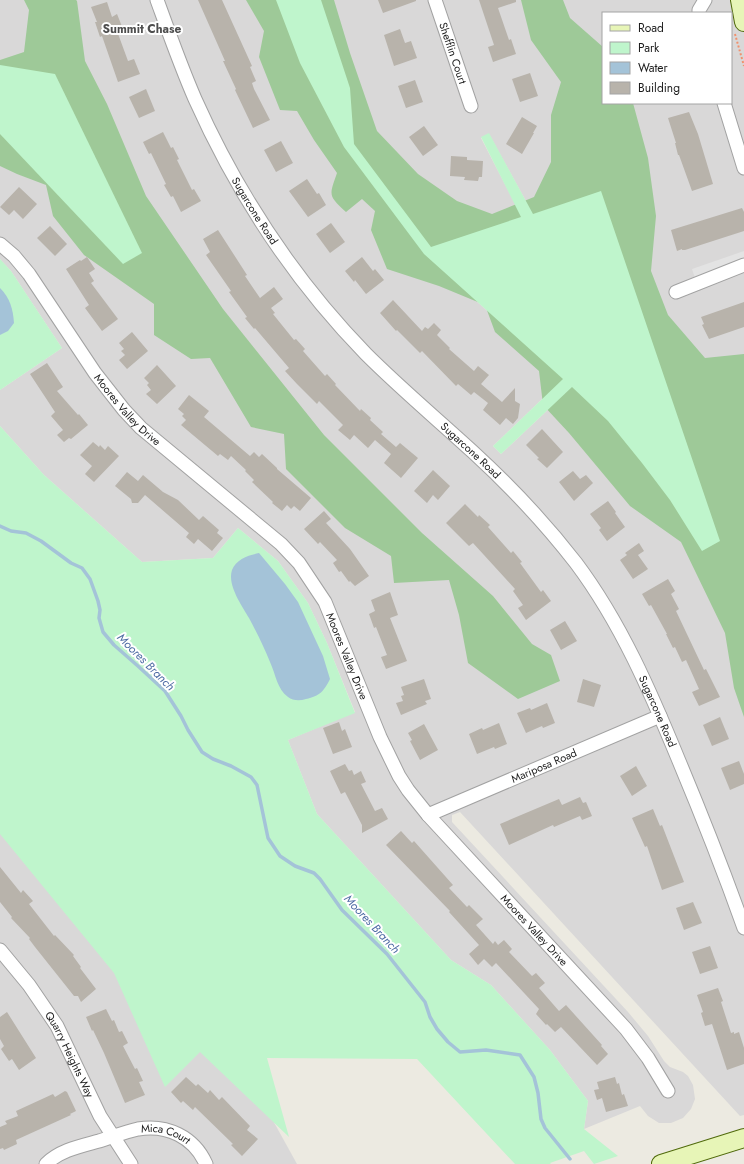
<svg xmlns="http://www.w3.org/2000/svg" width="744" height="1164" font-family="Jost,sans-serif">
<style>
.residential{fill:#d9d8d8;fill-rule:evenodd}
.forest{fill:#9ec998}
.park{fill:#bff5cc}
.parking{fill:#e3e3e3}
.water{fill:#a4c3d8}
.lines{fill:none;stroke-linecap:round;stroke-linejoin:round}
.stream{stroke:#a4c3d8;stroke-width:3.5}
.building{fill:#b8b3ab}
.street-casing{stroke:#a2a2a2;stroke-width:15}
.secondary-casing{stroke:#506a0b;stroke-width:20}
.path{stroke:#f1916e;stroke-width:2;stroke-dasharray:2 2;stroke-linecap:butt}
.street{stroke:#fff;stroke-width:13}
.secondary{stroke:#e7f5b7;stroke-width:18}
.labels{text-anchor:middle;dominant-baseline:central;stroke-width:4;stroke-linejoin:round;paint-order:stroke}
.street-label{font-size:11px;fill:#1b1b1b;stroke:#fff}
.neighbourhood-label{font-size:12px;font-weight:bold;fill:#4e4e4e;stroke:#fff}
.water-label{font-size:12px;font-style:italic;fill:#4e6ba4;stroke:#fff}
</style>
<rect width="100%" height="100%" fill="#eceae1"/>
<!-- residential -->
<g class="residential">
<path d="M 0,0 L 276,0 L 300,63 L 344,147 L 424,254 L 563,379 L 493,446 L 501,454 L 572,387 L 608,421 L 642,463 L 670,500 L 702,551 L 720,541 L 601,191 L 533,214 L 489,134 L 481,138 L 522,217 L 431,247 L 354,144 L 350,88 L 321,0 L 744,0 L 744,1115 L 740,1116 L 460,812 L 452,815 L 452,822 L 628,1012 L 648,1036 L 664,1061 L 670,1067 L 683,1072 L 688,1076 L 693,1085 L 695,1099 L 691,1109 L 683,1118 L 671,1123 L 659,1123 L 648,1116 L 640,1106 L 584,1129 L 588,1101 L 550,1050 L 491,985 L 451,960 L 317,814 L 288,740 L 355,712 L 327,643 L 308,603 L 278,561 L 238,528 L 213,558 L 142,562 L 44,475 L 0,426 L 0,390 L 62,348 L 11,271 L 0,259 L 0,134 L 123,264 L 142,253 L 55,74 L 0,65 ZM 603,13 L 731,13 L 731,103 L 603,103 Z"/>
<path d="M 0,821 L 255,1088 L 297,1164 L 0,1164 Z"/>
</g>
<!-- forest -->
<g class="forest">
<path d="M 24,0 L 76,0 L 77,1 L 85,61 L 107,104 L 146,196 L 223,309 L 324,435 L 422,533 L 493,596 L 532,644 L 551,655 L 560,681 L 518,699 L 468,663 L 459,615 L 449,580 L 394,583 L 391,556 L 345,528 L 286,469 L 284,434 L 251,427 L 210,358 L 191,359 L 154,335 L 154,304 L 84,255 L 53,216 L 46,185 L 17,174 L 0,166 L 0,60 L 24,52 L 29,10 Z"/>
<path d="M 246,0 L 334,0 L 350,53 L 377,131 L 418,174 L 457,201 L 492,214 L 534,197 L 551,162 L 551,115 L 561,82 L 531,40 L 521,0 L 563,0 L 570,18 L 603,47 L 603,103 L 633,103 L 648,158 L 656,216 L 651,271 L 668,315 L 705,358 L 744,354 L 744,717 L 734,688 L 725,633 L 681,542 L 630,506 L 569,433 L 543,405 L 539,371 L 495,332 L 485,305 L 439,286 L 387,269 L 371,230 L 375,211 L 362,199 L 346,212 C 328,195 329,196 337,173 L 314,140 L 297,111 L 280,110 L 259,57 L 264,31 Z"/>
</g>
<!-- park -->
<g class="park">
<path d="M 276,0 L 321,0 L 350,88 L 354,144 L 431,247 L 521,217 L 481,137 L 489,133 L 533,214 L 601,191 L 720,541 L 702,551 L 670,500 L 642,463 L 608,421 L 572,387 L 501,454 L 493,446 L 563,379 L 424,254 L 344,147 L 300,63 Z"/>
<path d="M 0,65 L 55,74 L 142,253 L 123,264 L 0,134 Z"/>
<path d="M 0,259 L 11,271 L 62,348 L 0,390 Z"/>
<path d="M 0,426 L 44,475 L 142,562 L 213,558 L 238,528 L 278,561 L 308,603 L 327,643 L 355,713 L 288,740 L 317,814 L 451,960 L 491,985 L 550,1050 L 588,1101 L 584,1129 L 618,1156 L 594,1164 L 584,1151 L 550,1163 L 551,1164 L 515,1164 L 417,1059 L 267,1058 L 289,1137 L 200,1052 L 165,1087 L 114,973 L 0,834 Z"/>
</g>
<!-- parking -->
<path class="parking" d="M 744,251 L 744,261 L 695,278 L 692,269 Z"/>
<!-- water -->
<g class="water">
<path d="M 0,288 C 10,298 13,309 14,323 L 8,331 L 0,335 Z"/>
<path d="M 259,553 L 285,584 L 298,602 L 323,656 L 330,679 C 324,691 320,696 306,699 C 300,701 293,701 288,697 C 277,689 276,675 270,662 C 264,647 257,633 249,618 C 242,606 227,585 232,570 C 236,559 249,555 259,553 Z"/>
</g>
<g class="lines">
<!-- stream -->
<path class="stream" d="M 0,526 L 11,531 L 26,533 L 41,541 L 71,563 L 82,568 L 90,579 L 98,601 L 100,610 L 99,618 L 103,632 L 114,645 L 139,667 L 165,691 L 181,716 L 188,730 L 202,752 L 213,759 L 231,766 L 251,777 L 257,785 L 268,838 L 280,856 L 295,866 L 314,873 L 320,879 L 342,910 L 387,954 L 425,1002 L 430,1017 L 437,1029 L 448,1042 L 460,1052 L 486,1050 L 520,1055 L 534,1077 L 538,1093 L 541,1119 L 545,1128 L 570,1159"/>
</g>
<!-- building -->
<g class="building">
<path d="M 198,0 L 222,0 L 252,66 L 250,67 L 256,81 L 252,83 L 254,89 L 270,120 L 253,128 L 235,90 L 236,89 L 223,61 L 225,61 Z"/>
<path d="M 378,0 L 416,0 L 416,1 L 383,13 Z"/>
<path d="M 479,0 L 516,0 L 516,2 L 498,8 L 509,40 L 511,39 L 516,54 L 493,62 L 488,47 L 494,45 Z"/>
<path d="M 107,2 L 112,17 L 117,14 L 123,29 L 117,31 L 128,61 L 134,59 L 140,74 L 118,82 L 102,36 L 100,37 L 95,22 L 97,22 L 91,7 Z"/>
<path d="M 400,29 L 405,43 L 411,41 L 417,58 L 394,66 L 384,35 Z"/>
<path d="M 530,73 L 538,96 L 520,102 L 512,79 Z"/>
<path d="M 415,80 L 423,102 L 406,108 L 398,86 Z"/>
<path d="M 146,89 L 155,111 L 139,118 L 129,97 Z"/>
<path d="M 689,112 L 698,134 L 713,184 L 692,191 L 679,155 L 678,155 L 675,143 L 676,143 L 668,118 Z"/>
<path d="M 522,117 L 537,126 L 533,133 L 534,133 L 522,154 L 506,144 Z"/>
<path d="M 424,126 L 438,145 L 423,156 L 409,137 Z"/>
<path d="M 163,132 L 171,148 L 173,147 L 179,159 L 177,160 L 192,190 L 194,189 L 201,201 L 181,212 L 173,196 L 171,197 L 164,185 L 166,184 L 151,153 L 149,154 L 143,142 Z"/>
<path d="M 281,141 L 293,163 L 276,172 L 264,150 Z"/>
<path d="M 451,156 L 467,157 L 467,160 L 483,161 L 482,177 L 479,177 L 478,181 L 464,180 L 465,177 L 450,176 Z"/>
<path d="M 307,179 L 317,194 L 319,193 L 326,205 L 308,217 L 289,191 Z"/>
<path d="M 19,187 L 37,204 L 23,219 L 14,210 L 9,215 L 0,207 Z"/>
<path d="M 742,208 L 744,212 L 744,231 L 685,250 L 682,250 L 682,249 L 677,251 L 671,230 Z"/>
<path d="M 331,223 L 345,242 L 330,253 L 316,234 Z"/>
<path d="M 50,226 L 67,244 L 55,256 L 37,238 Z"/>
<path d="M 218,230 L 247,275 L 245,276 L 260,298 L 274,287 L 283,299 L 271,308 L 275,313 L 273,314 L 294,340 L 296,339 L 305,349 L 303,351 L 325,376 L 327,374 L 336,384 L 335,385 L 360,411 L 361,409 L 371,418 L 370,420 L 383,432 L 381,434 L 396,447 L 400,443 L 418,458 L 401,478 L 384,463 L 391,454 L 375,440 L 368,448 L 354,435 L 350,440 L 338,430 L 343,425 L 319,401 L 317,404 L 297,384 L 285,371 L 289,368 L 255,328 L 254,329 L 245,318 L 247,317 L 229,292 L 231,291 L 206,255 L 210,252 L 203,239 Z"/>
<path d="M 87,257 L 95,269 L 89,273 L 94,281 L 91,283 L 118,319 L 102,331 L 85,308 L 89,305 L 66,269 L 80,260 L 81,261 Z"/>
<path d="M 362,257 L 373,271 L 375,269 L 384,280 L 366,294 L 355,280 L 354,282 L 345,271 Z"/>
<path d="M 393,300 L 422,331 L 425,327 L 428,329 L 434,323 L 441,330 L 437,335 L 450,348 L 449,349 L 474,371 L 478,366 L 489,375 L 481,384 L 502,402 L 515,388 L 515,401 L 520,404 L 518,418 L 513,424 L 506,418 L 500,425 L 483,410 L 488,403 L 474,392 L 471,395 L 458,384 L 456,386 L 422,351 L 420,353 L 397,330 L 396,331 L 380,313 Z"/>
<path d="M 744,302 L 744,327 L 709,339 L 702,325 L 704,324 L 701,317 Z"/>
<path d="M 132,332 L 148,351 L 127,369 L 119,360 L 125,355 L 121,351 L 124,349 L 119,343 Z"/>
<path d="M 47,363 L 63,387 L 57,391 L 78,415 L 79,414 L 88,425 L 71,439 L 69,438 L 64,442 L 57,435 L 63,430 L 51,416 L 55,412 L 30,374 Z"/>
<path d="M 157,365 L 176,386 L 157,404 L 146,394 L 151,390 L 147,385 L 149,383 L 144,378 Z"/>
<path d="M 189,395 L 209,411 L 204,417 L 250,456 L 254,452 L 259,457 L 262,454 L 277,468 L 277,469 L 311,498 L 300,511 L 294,506 L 291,509 L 287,505 L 282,511 L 272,503 L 273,502 L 252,482 L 254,480 L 245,471 L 246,470 L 231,456 L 228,460 L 220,454 L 218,456 L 181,425 L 186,420 L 182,416 L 184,414 L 178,409 Z"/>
<path d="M 542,429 L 563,452 L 547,468 L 537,459 L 539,458 L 526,445 Z"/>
<path d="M 93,442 L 99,447 L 100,445 L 105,450 L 108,446 L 119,456 L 94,482 L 85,474 L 92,466 L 80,455 Z"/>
<path d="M 433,470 L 450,486 L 438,500 L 433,495 L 427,503 L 414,491 Z"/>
<path d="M 573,471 L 580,479 L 586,475 L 593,483 L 574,501 L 559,482 Z"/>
<path d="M 127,472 L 138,481 L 143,475 L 163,492 L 178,500 L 199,520 L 203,516 L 219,530 L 217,533 L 223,538 L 212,551 L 198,539 L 194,544 L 186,537 L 189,533 L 145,495 L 138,503 L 132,503 L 131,499 L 115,486 Z"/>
<path d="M 608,501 L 616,512 L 615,513 L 625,527 L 607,541 L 599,530 L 601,528 L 590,514 Z"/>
<path d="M 465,504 L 478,517 L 479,515 L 490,525 L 488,527 L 511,553 L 513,551 L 522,562 L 520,563 L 541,592 L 543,590 L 551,601 L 526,620 L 518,608 L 523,605 L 513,591 L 515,589 L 473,543 L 469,546 L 446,523 Z"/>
<path d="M 324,511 L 331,519 L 326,523 L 350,549 L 369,576 L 355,586 L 350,581 L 349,582 L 341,571 L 339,572 L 333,563 L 337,560 L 320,542 L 318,544 L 304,529 Z"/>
<path d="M 639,543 L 644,551 L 638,555 L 648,569 L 633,579 L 620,560 L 627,555 L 625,553 Z"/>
<path d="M 668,579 L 675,591 L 671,594 L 679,609 L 676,611 L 704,670 L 706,669 L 720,697 L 699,706 L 692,692 L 699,689 L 686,660 L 682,662 L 675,647 L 673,648 L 666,634 L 667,634 L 651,605 L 649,606 L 642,594 Z"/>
<path d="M 390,592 L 398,615 L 390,618 L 407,661 L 386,669 L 381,657 L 387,655 L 376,627 L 374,628 L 369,614 L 375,611 L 371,600 Z"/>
<path d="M 565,621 L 577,641 L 561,650 L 550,630 Z"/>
<path d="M 424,679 L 431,699 L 425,701 L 427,704 L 401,715 L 396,703 L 403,701 L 401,696 L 404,695 L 401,687 Z"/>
<path d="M 583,679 L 601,685 L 594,707 L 577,702 Z"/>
<path d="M 547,703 L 555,723 L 543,728 L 542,726 L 526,733 L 517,713 L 530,708 L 531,710 Z"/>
<path d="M 720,717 L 729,739 L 712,746 L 703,725 Z"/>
<path d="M 339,722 L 342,731 L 345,729 L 352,747 L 333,754 L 323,728 Z"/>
<path d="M 499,723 L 507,744 L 495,749 L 494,747 L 477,754 L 469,734 L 482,728 L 483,730 Z"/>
<path d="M 424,724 L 438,750 L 420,760 L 410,741 L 412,740 L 408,733 Z"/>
<path d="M 739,761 L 744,774 L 744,784 L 730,790 L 721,768 Z"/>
<path d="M 345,764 L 349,771 L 352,770 L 354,775 L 361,771 L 366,782 L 361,784 L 375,811 L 382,808 L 388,819 L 362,833 L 362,825 L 345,792 L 341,794 L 330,771 Z"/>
<path d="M 636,766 L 647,786 L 632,796 L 620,776 Z"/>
<path d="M 580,797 L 583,803 L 586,802 L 592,816 L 582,820 L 580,816 L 554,827 L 553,825 L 509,845 L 500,824 L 559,799 L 562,805 Z"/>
<path d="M 653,809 L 660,826 L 662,825 L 684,882 L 662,890 L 647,846 L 645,847 L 632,818 Z"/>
<path d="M 401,831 L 412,843 L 414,841 L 453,885 L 449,888 L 467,907 L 469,905 L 483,919 L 476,925 L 493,944 L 495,941 L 498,945 L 504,940 L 512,949 L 509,952 L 532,976 L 536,973 L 545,983 L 539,988 L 559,1011 L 566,1005 L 602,1045 L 601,1046 L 608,1054 L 597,1065 L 561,1027 L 555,1032 L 547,1024 L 546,1025 L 536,1014 L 539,1009 L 496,963 L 492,967 L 484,959 L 478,965 L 469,954 L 479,945 L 449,912 L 450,911 L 386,845 Z"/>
<path d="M 0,867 L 21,893 L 23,890 L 33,901 L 29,904 L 54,936 L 55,935 L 74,955 L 73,956 L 81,967 L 80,968 L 96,989 L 81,1002 L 78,996 L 74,996 L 35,947 L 29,939 L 30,938 L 11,918 L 12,917 L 0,902 Z"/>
<path d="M 693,902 L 702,923 L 684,930 L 676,908 Z"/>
<path d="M 710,946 L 718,968 L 700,974 L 692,952 Z"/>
<path d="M 718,988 L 723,1001 L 721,1002 L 731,1033 L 734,1032 L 734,1034 L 739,1032 L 744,1048 L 744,1064 L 727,1070 L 712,1024 L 705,1026 L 701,1013 L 703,1012 L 697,995 Z"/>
<path d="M 106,1009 L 112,1021 L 114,1020 L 119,1032 L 122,1031 L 128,1043 L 123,1046 L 135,1069 L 137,1068 L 143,1081 L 139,1082 L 145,1095 L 125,1103 L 104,1053 L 93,1030 L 92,1031 L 86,1017 Z"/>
<path d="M 7,1012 L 36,1058 L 19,1070 L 12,1059 L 9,1061 L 1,1049 L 4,1046 L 0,1039 L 0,1017 Z"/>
<path d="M 186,1077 L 196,1086 L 198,1084 L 208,1093 L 210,1090 L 219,1100 L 222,1097 L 250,1126 L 247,1130 L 258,1139 L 242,1156 L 231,1145 L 233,1144 L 195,1107 L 193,1110 L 183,1101 L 181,1103 L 171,1092 Z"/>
<path d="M 615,1077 L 617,1084 L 619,1083 L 622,1095 L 624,1094 L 628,1106 L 606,1112 L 602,1098 L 597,1100 L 594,1090 L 599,1089 L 597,1082 Z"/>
<path d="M 65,1091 L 67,1092 L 76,1111 L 70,1114 L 71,1115 L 16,1140 L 17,1144 L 4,1150 L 3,1148 L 0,1149 L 0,1127 L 7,1124 L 5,1121 L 18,1116 L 16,1111 L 53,1094 L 55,1097 Z"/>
</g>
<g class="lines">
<defs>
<g id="street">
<path id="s1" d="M 157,0 C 169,33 181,67 195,99 C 237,193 294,280 366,354 C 400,388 437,419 473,452 C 510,486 545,523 576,563 C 621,623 651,693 679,761 C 702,816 724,872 744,928"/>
<path id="s2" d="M 435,0 L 471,106"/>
<path d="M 699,13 L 699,10 L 705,0"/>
<path d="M 724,103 L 744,168"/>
<path id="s3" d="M 0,244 L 14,256 L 29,274 L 95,373 L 124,410 L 141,428 L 281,544 L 299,563 L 325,602 L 380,737 L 399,776 L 408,790 L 428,815 L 626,1029 L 648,1058 L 668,1091"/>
<path d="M 676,292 L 744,265"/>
<path id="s4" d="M 428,815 L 660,716"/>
<path id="s5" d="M 0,950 L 29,985 L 57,1026 L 100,1116 L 131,1164"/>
<path id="s6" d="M 46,1164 C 60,1150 81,1146 99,1141 C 112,1137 125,1132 138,1129 C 167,1124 194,1137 206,1164"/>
</g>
<g id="secondary">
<path d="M 740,0 L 744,22"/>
<path d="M 661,1164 L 744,1138"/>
</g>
</defs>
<!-- street casing -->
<use href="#street" class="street-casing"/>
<!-- secondary casing -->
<use href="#secondary" class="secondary-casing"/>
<!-- path -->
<path class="path" d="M 735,34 L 744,66"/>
<!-- street -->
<use href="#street" class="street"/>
<!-- secondary -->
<use href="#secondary" class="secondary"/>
</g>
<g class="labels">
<!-- street labels -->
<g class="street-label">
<text stroke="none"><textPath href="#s2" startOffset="56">Shefflin Court</textPath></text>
<text stroke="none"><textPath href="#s1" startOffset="233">Sugarcone Road</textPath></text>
<text stroke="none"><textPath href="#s3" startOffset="210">Moores Valley Drive</textPath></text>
<text stroke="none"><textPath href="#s1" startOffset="557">Sugarcone Road</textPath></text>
<text stroke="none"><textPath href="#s3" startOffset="546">Moores Valley Drive</textPath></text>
<text stroke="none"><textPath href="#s1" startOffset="881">Sugarcone Road</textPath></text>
<text stroke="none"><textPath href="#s4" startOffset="126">Mariposa Road</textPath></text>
<text stroke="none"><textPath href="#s3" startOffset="882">Moores Valley Drive</textPath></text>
<text stroke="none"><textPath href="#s5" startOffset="126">Quarry Heights Way</textPath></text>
<text stroke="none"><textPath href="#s6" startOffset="128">Mica Court</textPath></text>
</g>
<!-- neighbourhood labels -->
<g class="neighbourhood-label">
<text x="142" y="29">Summit Chase</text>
</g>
<!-- water labels -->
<g class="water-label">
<text transform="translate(146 662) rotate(45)">Moores Branch</text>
<text transform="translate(372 924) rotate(47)">Moores Branch</text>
</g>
</g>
<!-- legend -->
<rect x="602" y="12" width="130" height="92" fill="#ffffff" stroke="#a4a4a4"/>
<rect x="610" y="25" width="20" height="6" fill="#e7f5b7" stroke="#a4a4a4"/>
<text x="638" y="32" font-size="12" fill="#1b1b1b">Road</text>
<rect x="610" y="42" width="20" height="12" fill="#bff5cc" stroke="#a4a4a4"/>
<text x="638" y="52" font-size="12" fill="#1b1b1b">Park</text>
<rect x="610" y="62" width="20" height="12" fill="#a4c3d8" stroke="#a4a4a4"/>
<text x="638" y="72" font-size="12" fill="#1b1b1b">Water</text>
<rect x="610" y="82" width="20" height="12" fill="#b8b3ab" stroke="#a4a4a4"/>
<text x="638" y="92" font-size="12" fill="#1b1b1b">Building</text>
</svg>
